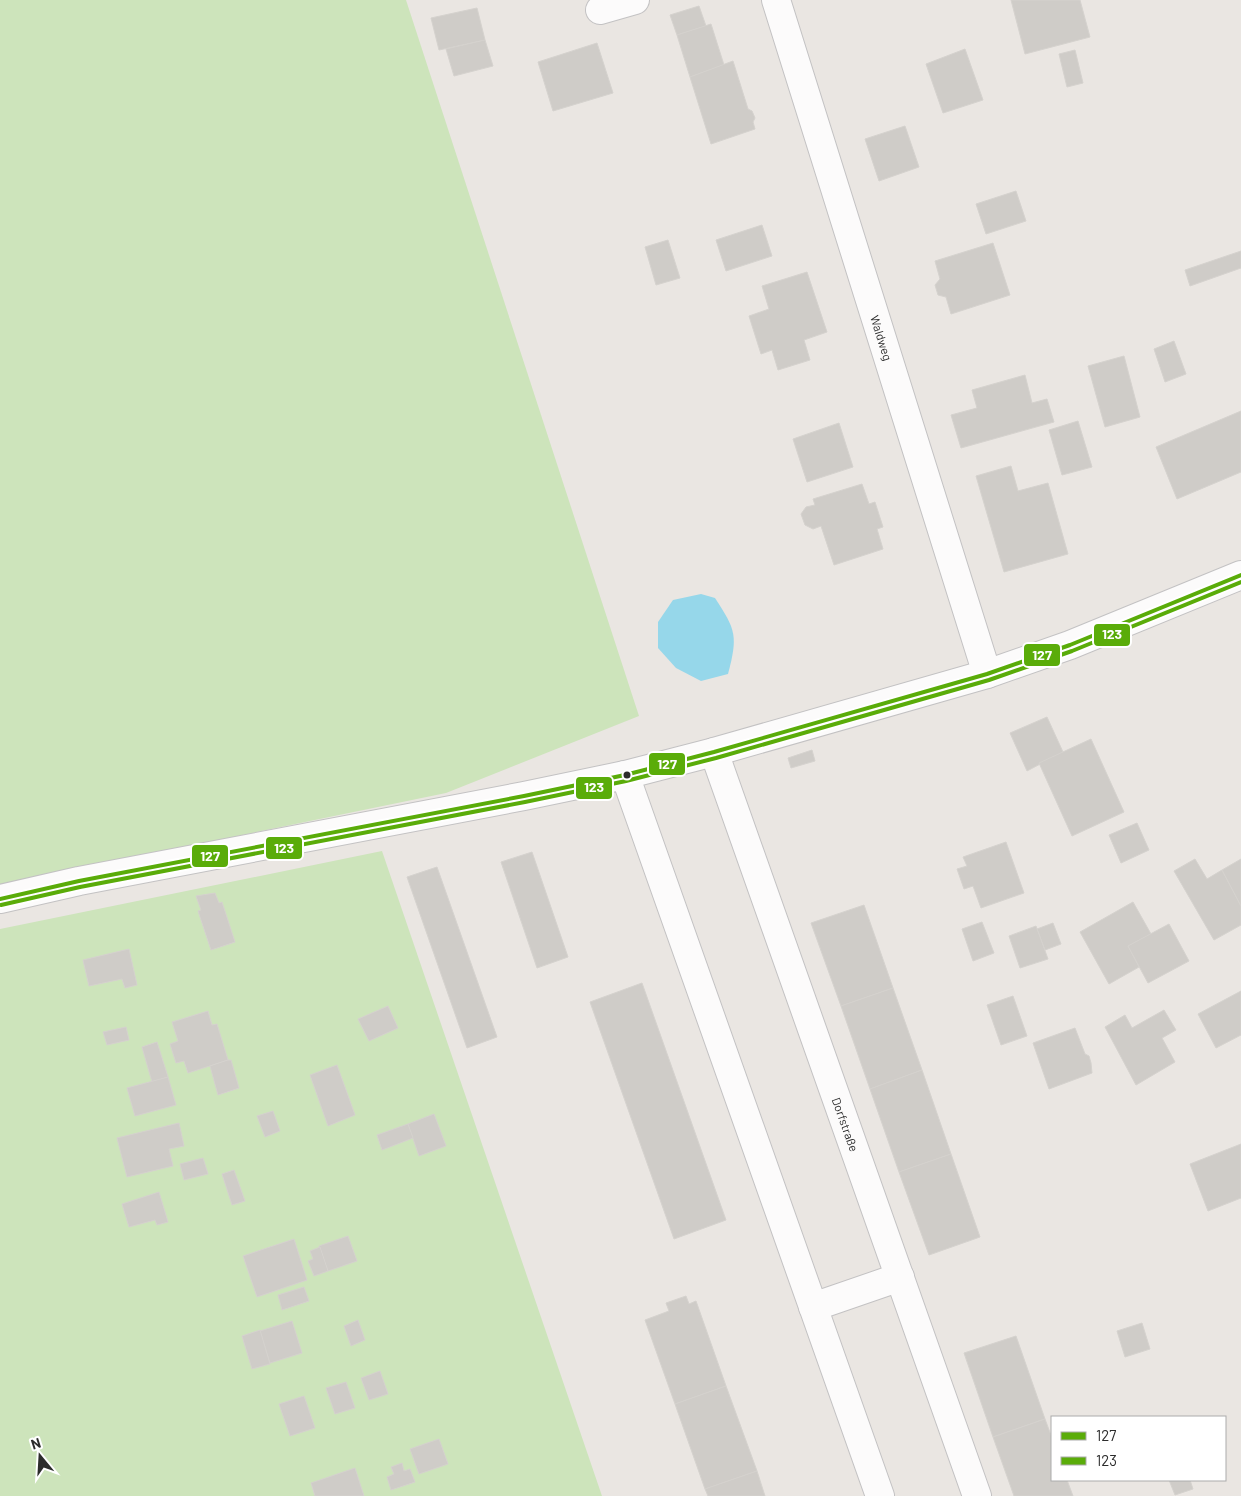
<svg xmlns="http://www.w3.org/2000/svg" width="1241" height="1496" font-family="Barlow,sans-serif">
<style>
.green{fill:#cde4bb}
.water{fill:#96d7ea}
.building{fill:#cfccc8;stroke:#d5d2ce}
.lines{fill:none;stroke-linecap:round;stroke-linejoin:round}
.minor-casing{stroke:#c3c2c3;stroke-width:30}
.tertiary-casing{stroke:#c3c2c3;stroke-width:30}
.minor{stroke:#fcfbfb;stroke-width:28}
.tertiary{stroke:#fcfbfb;stroke-width:28}
.bus-1-casing{stroke:#fff;stroke-width:8}
.bus-2-casing{stroke:#fff;stroke-width:8}
.bus-1{stroke:#5aac09;stroke-width:4}
.bus-2{stroke:#5aac09;stroke-width:4}
.bus-dot{fill:#2c2c2c;stroke:#fff;stroke-width:2}
.labels{text-anchor:middle;dominant-baseline:central;stroke-width:5;stroke-linejoin:round;paint-order:stroke}
.street-label{font-size:12px;fill:#2c2c2c;stroke:#fff}
.line-badge{stroke:#fff;stroke-width:2}
.badge-label{font-size:14px;text-anchor:middle;font-weight:bold;fill:#fff}
</style>
<rect width="100%" height="100%" fill="#eae6e2"/>
<!-- green -->
<g class="green">
<path d="M 0,0 L 406,0 L 639,716 L 446,793 L 0,885 Z"/>
<path d="M 382,851 L 602,1496 L 0,1496 L 0,929 Z"/>
</g>
<!-- water -->
<path class="water" d="M 701,594 L 715,598 C 736,630 738,636 728,674 L 701,681 L 676,668 L 658,648 L 658,622 L 673,600 Z"/>
<!-- building -->
<g class="building">
<path d="M 1011,0 L 1080,0 L 1090,37 L 1025,54 Z"/>
<path d="M 699,6 L 706,26 L 677,35 L 670,15 Z"/>
<path d="M 477,8 L 485,40 L 439,50 L 431,18 Z"/>
<path d="M 711,24 L 724,65 L 690,77 L 677,35 Z"/>
<path d="M 485,40 L 493,66 L 454,76 L 446,49 Z"/>
<path d="M 597,43 L 613,93 L 553,111 L 538,62 Z"/>
<path d="M 965,49 L 983,100 L 943,113 L 926,64 Z"/>
<path d="M 1075,50 L 1083,83 L 1067,87 L 1059,54 Z"/>
<path d="M 733,61 L 748,109 L 752,111 L 755,118 L 753,122 L 755,129 L 711,144 L 690,77 Z"/>
<path d="M 905,126 L 919,167 L 879,181 L 865,139 Z"/>
<path d="M 1016,191 L 1026,221 L 986,234 L 976,204 Z"/>
<path d="M 762,225 L 772,256 L 726,271 L 716,240 Z"/>
<path d="M 668,240 L 680,278 L 656,285 L 645,247 Z"/>
<path d="M 993,243 L 1010,295 L 951,314 L 946,297 L 938,295 L 935,285 L 940,279 L 935,261 Z"/>
<path d="M 1241,251 L 1241,268 L 1190,286 L 1185,270 Z"/>
<path d="M 807,272 L 827,332 L 804,340 L 810,360 L 778,370 L 772,350 L 761,354 L 749,316 L 769,309 L 762,286 Z"/>
<path d="M 1174,341 L 1186,374 L 1165,382 L 1154,349 Z"/>
<path d="M 1124,356 L 1140,417 L 1105,427 L 1088,366 Z"/>
<path d="M 1025,375 L 1032,403 L 1047,399 L 1054,422 L 961,448 L 951,415 L 977,408 L 972,390 Z"/>
<path d="M 1241,411 L 1241,472 L 1177,499 L 1156,447 Z"/>
<path d="M 1078,421 L 1092,467 L 1062,475 L 1049,430 Z"/>
<path d="M 839,423 L 853,467 L 807,482 L 793,439 Z"/>
<path d="M 1011,466 L 1018,491 L 1048,483 L 1068,554 L 1004,572 L 976,476 Z"/>
<path d="M 862,484 L 869,504 L 875,502 L 883,527 L 877,529 L 883,549 L 834,565 L 821,526 L 813,529 L 805,525 L 801,514 L 806,507 L 815,505 L 813,499 Z"/>
<path d="M 1047,717 L 1063,752 L 1027,771 L 1010,733 Z"/>
<path d="M 1091,739 L 1124,812 L 1072,836 L 1039,763 Z"/>
<path d="M 812,750 L 815,761 L 791,768 L 788,758 Z"/>
<path d="M 1137,823 L 1149,850 L 1121,863 L 1109,835 Z"/>
<path d="M 1006,842 L 1024,893 L 981,908 L 973,886 L 964,889 L 957,869 L 967,866 L 963,857 Z"/>
<path d="M 532,852 L 568,957 L 537,968 L 501,862 Z"/>
<path d="M 1195,859 L 1207,879 L 1222,870 L 1241,906 L 1241,925 L 1214,940 L 1174,871 Z"/>
<path d="M 1241,859 L 1241,906 L 1222,870 Z"/>
<path d="M 437,867 L 497,1037 L 467,1048 L 407,877 Z"/>
<path d="M 215,893 L 219,903 L 222,902 L 235,942 L 211,950 L 198,911 L 201,910 L 196,896 Z"/>
<path d="M 1133,902 L 1151,934 L 1128,946 L 1139,967 L 1109,984 L 1080,932 Z"/>
<path d="M 864,905 L 893,988 L 841,1006 L 811,923 Z"/>
<path d="M 982,922 L 994,953 L 973,961 L 962,929 Z"/>
<path d="M 1053,923 L 1061,944 L 1045,950 L 1037,929 Z"/>
<path d="M 1169,924 L 1189,961 L 1148,983 L 1128,946 Z"/>
<path d="M 1036,926 L 1048,959 L 1020,968 L 1009,936 Z"/>
<path d="M 129,949 L 137,985 L 125,988 L 122,979 L 89,986 L 83,960 Z"/>
<path d="M 642,983 L 726,1220 L 674,1239 L 590,1002 Z"/>
<path d="M 893,988 L 922,1070 L 870,1089 L 841,1006 Z"/>
<path d="M 1241,991 L 1241,1035 L 1216,1048 L 1198,1014 Z"/>
<path d="M 1013,996 L 1027,1036 L 1001,1045 L 987,1005 Z"/>
<path d="M 388,1006 L 398,1028 L 369,1041 L 358,1019 Z"/>
<path d="M 1164,1010 L 1176,1030 L 1162,1038 L 1175,1062 L 1136,1085 L 1105,1027 L 1125,1015 L 1132,1028 Z"/>
<path d="M 208,1011 L 212,1025 L 217,1024 L 228,1060 L 188,1073 L 184,1061 L 176,1063 L 170,1044 L 178,1041 L 172,1022 Z"/>
<path d="M 126,1027 L 129,1040 L 107,1045 L 103,1032 Z"/>
<path d="M 1075,1028 L 1085,1054 L 1089,1056 L 1091,1063 L 1092,1073 L 1049,1089 L 1033,1043 Z"/>
<path d="M 157,1042 L 168,1077 L 152,1082 L 142,1047 Z"/>
<path d="M 228,1060 L 231,1060 L 239,1088 L 218,1095 L 210,1066 Z"/>
<path d="M 337,1065 L 355,1115 L 328,1126 L 310,1075 Z"/>
<path d="M 922,1070 L 951,1154 L 899,1172 L 870,1089 Z"/>
<path d="M 168,1077 L 176,1105 L 135,1116 L 127,1088 Z"/>
<path d="M 273,1111 L 280,1131 L 265,1137 L 257,1116 Z"/>
<path d="M 434,1114 L 446,1146 L 419,1156 L 408,1124 Z"/>
<path d="M 179,1123 L 184,1146 L 169,1149 L 173,1166 L 127,1177 L 117,1138 Z"/>
<path d="M 408,1124 L 413,1138 L 382,1150 L 377,1135 Z"/>
<path d="M 1241,1144 L 1241,1198 L 1208,1211 L 1190,1164 Z"/>
<path d="M 951,1154 L 980,1237 L 929,1255 L 899,1172 Z"/>
<path d="M 203,1158 L 208,1174 L 184,1180 L 180,1164 Z"/>
<path d="M 234,1170 L 245,1201 L 232,1205 L 222,1174 Z"/>
<path d="M 159,1192 L 168,1222 L 157,1225 L 155,1220 L 129,1227 L 122,1204 Z"/>
<path d="M 348,1236 L 357,1261 L 328,1271 L 319,1246 Z"/>
<path d="M 294,1239 L 307,1280 L 257,1297 L 243,1256 Z"/>
<path d="M 320,1247 L 328,1271 L 314,1276 L 308,1261 L 313,1259 L 310,1251 Z"/>
<path d="M 304,1287 L 309,1301 L 282,1310 L 278,1295 Z"/>
<path d="M 686,1296 L 689,1304 L 696,1301 L 726,1386 L 675,1404 L 645,1320 L 669,1311 L 666,1303 Z"/>
<path d="M 358,1320 L 365,1340 L 351,1346 L 344,1326 Z"/>
<path d="M 292,1321 L 302,1353 L 270,1363 L 260,1331 Z"/>
<path d="M 1142,1323 L 1150,1349 L 1125,1357 L 1117,1331 Z"/>
<path d="M 260,1330 L 270,1364 L 252,1369 L 242,1336 Z"/>
<path d="M 1016,1336 L 1045,1419 L 993,1437 L 964,1353 Z"/>
<path d="M 380,1371 L 388,1394 L 369,1400 L 361,1378 Z"/>
<path d="M 346,1382 L 355,1408 L 335,1414 L 326,1388 Z"/>
<path d="M 726,1386 L 757,1471 L 705,1489 L 675,1404 Z"/>
<path d="M 304,1396 L 315,1428 L 290,1436 L 279,1404 Z"/>
<path d="M 1045,1419 L 1052,1438 L 1052,1480 L 1067,1480 L 1073,1496 L 1014,1496 L 993,1437 Z"/>
<path d="M 439,1439 L 448,1464 L 419,1474 L 410,1449 Z"/>
<path d="M 402,1463 L 404,1471 L 410,1469 L 415,1482 L 391,1490 L 387,1477 L 394,1474 L 391,1467 Z"/>
<path d="M 355,1468 L 364,1496 L 315,1496 L 311,1483 Z"/>
<path d="M 757,1471 L 765,1496 L 708,1496 L 705,1489 Z"/>
<path d="M 1169,1480 L 1190,1480 L 1193,1489 L 1175,1495 Z"/>
</g>
<g class="lines">
<defs>
<g id="minor">
<path id="s1" d="M 776,0 L 987,674"/>
<path d="M 600,10 L 635,0"/>
<path id="s2" d="M 714,752 L 977,1496"/>
<path d="M 625,775 L 880,1496"/>
<path d="M 813,1307 L 900,1277"/>
</g>
<path id="tertiary" d="M 0,899 L 79,881 L 524,796 L 625,775 L 714,752 L 987,674 L 1070,645 L 1241,575"/>
</defs>
<!-- minor casing -->
<use href="#minor" class="minor-casing"/>
<!-- tertiary casing -->
<use href="#tertiary" class="tertiary-casing"/>
<!-- minor -->
<use href="#minor" class="minor"/>
<!-- tertiary -->
<use href="#tertiary" class="tertiary"/>
<defs>
<path id="bus-1" d="M 0,899 L 79,881 L 524,796 L 625,775 L 714,752 L 987,674 L 1070,645 L 1241,575"/>
<path id="bus-2" d="M 1,905 L 80,887 L 525,802 L 626,781 L 716,758 L 989,680 L 1072,651 L 1241,582"/>
</defs>
<!-- bus-1 casing -->
<use href="#bus-1" class="bus-1-casing"/>
<!-- bus-2 casing -->
<use href="#bus-2" class="bus-2-casing"/>
<!-- bus-1 -->
<use href="#bus-1" class="bus-1"/>
<!-- bus-2 -->
<use href="#bus-2" class="bus-2"/>
</g>
<!-- markers -->
<circle class="bus-dot" cx="627" cy="775" r="4.5"/>
<g class="labels">
<!-- street labels -->
<g class="street-label">
<text stroke="none"><textPath href="#s1" startOffset="354">Waldweg</textPath></text>
<text stroke="none"><textPath href="#s2" startOffset="395">Dorfstraße</textPath></text>
</g>
</g>
<g class="line-badge">
<rect x="1093" y="623" width="38" height="24" rx="5" fill="#5aac09"/>
<rect x="1023" y="643" width="38" height="24" rx="5" fill="#5aac09"/>
<rect x="648" y="752" width="38" height="24" rx="5" fill="#5aac09"/>
<rect x="575" y="776" width="38" height="24" rx="5" fill="#5aac09"/>
<rect x="265" y="836" width="38" height="24" rx="5" fill="#5aac09"/>
<rect x="191" y="844" width="38" height="24" rx="5" fill="#5aac09"/>
</g>
<g class="badge-label">
<text x="1112" y="639">123</text>
<text x="1042" y="660">127</text>
<text x="667" y="769">127</text>
<text x="594" y="792">123</text>
<text x="284" y="853">123</text>
<text x="210" y="861">127</text>
</g>
<!-- legend -->
<rect x="1051" y="1416" width="175" height="65" fill="#ffffff" stroke="#ababab"/>
<rect x="1061" y="1432" width="25" height="8" fill="#5aac09" stroke="#ababab"/>
<text x="1096" y="1441" font-size="15" fill="#2c2c2c">127</text>
<rect x="1061" y="1457" width="25" height="8" fill="#5aac09" stroke="#ababab"/>
<text x="1096" y="1466" font-size="15" fill="#2c2c2c">123</text>
<!-- north arrow -->
<g transform="translate(40 1456) rotate(342)" stroke="#ffffff" stroke-width="4" paint-order="stroke">
<path d="M0-4L9 19L0 12L-9 19Z" fill="#2c2c2c"/>
<text y="-8" font-size="14" font-weight="bold" text-anchor="middle" fill="#2c2c2c">N</text>
</g>
</svg>
